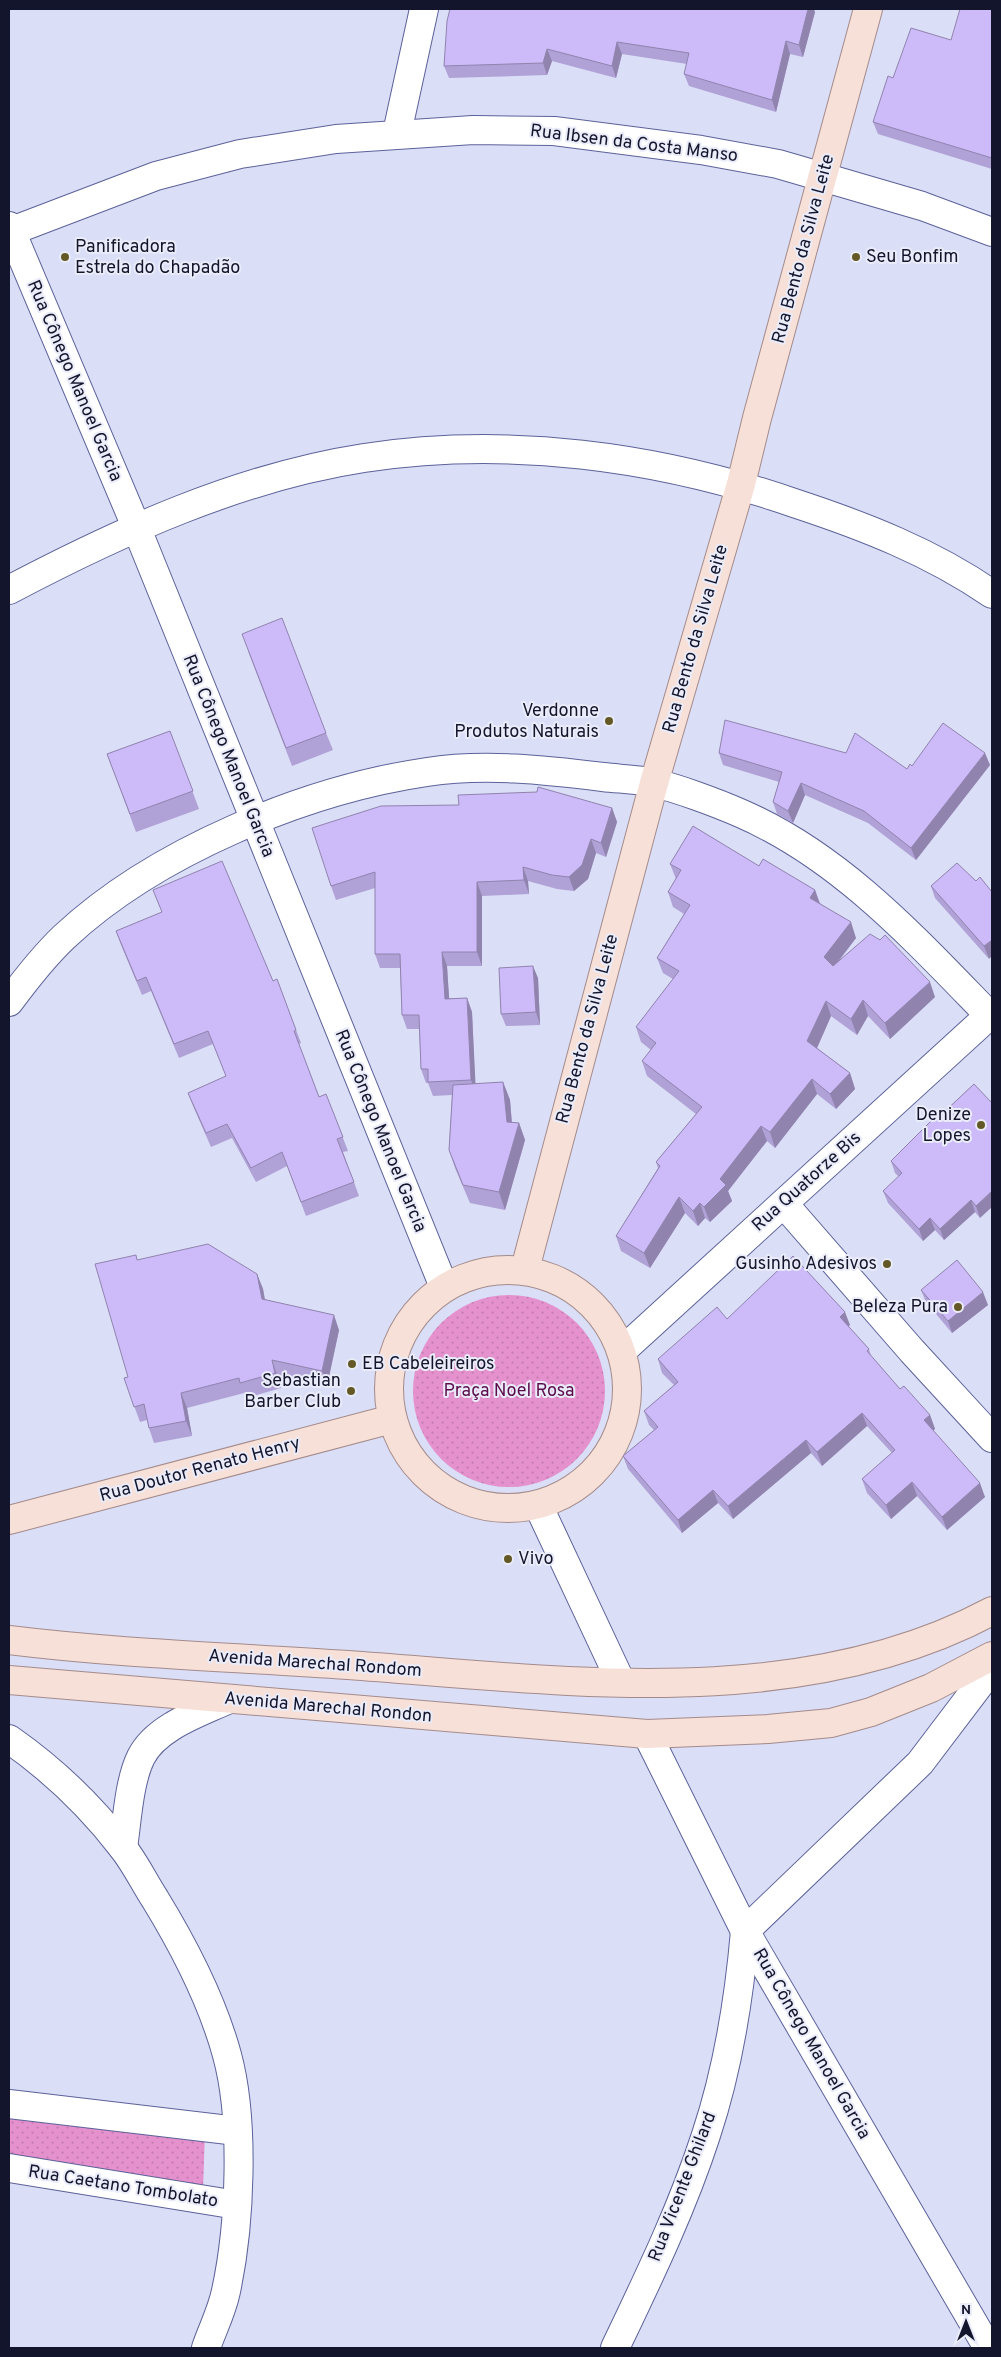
<svg xmlns="http://www.w3.org/2000/svg" width="1001" height="2357" font-family="Overpass,sans-serif">
<style>
.park{fill:url(#park-dots)}
.lines{fill:none;stroke-linecap:round;stroke-linejoin:round}
.minor-casing{stroke:#5c6299;stroke-width:30}
.major-casing{stroke:#a48b8b;stroke-width:30}
.minor{stroke:#fff;stroke-width:28}
.major{stroke:#f7e0d8;stroke-width:28}
.wall{fill:#b0a1d6}
.shaded-wall{fill:#9083ae}
.building{fill:#cdbbf9;stroke:#9083ae}
.poi-dot{fill:#645926;stroke:#eaecf9;stroke-width:2}
.labels{text-anchor:middle;dominant-baseline:central;stroke-width:4;stroke-linejoin:round;paint-order:stroke}
.street-label{font-size:18px;fill:#13152c;stroke:#eaecf9}
.poi-label{font-size:18px;fill:#13152c;stroke:#eaecf9;text-anchor:end}
.park-label{font-size:18px;fill:#5c0c4c;stroke:#eaecf9}
</style>
<defs>
<pattern id="park-dots" width="8" height="8" patternUnits="userSpaceOnUse" patternTransform="scale(1.25)"><rect width="8" height="8" fill="#e591cd"/><path d="M2 2h.1M6 6h.1" fill="none" stroke="#c47cb0" stroke-width="1.8" stroke-linecap="round"/></pattern>
</defs>
<rect width="100%" height="100%" fill="#dadef7"/>
<!-- park -->
<g class="park">
<circle cx="509" cy="1391" r="96"/>
<path d="M 9,2106 L 205,2131 L 203,2190 L 9,2159 Z"/>
</g>
<g class="lines">
<defs>
<g id="minor">
<path d="M 397,133 L 424,9"/>
<path d="M 9,226 L 137,529 L 444,1287"/>
<path d="M 9,232 L 156,176 L 240,154 L 336,139 L 473,130 L 554,131 L 701,150 L 778,164 L 922,206 L 992,232"/>
<path d="M 9,590 C 119,532 240,477 364,458 C 507,436 658,456 794,503 C 864,526 931,552 992,594"/>
<path d="M 9,1002 C 26,979 44,956 64,937 C 155,852 305,790 427,772 C 484,763 546,770 603,777 C 619,779 637,779 654,783 C 677,788 717,803 740,813 C 840,856 915,939 990,1016"/>
<path d="M 784,1204 L 912,1351 L 992,1438"/>
<path d="M 623,1350 L 992,1013"/>
<path d="M 538,1505 L 621,1682"/>
<path d="M 647,1734 L 745,1931 L 988,2348"/>
<path d="M 9,1739 C 52,1769 90,1805 123,1848 C 135,1863 144,1882 155,1899 C 185,1948 212,2000 227,2055 C 245,2121 240,2226 226,2291 C 222,2311 212,2330 206,2348"/>
<path d="M 123,1848 C 127,1821 129,1781 141,1757 C 156,1727 199,1713 227,1700"/>
<path d="M 9,2104 L 237,2131"/>
<path d="M 9,2168 L 237,2205"/>
<path d="M 615,2348 C 648,2279 682,2209 706,2135 C 728,2069 739,2000 745,1931 L 920,1763 L 992,1668"/>
</g>
<g id="major">
<path d="M 525,1269 L 654,783 L 741,484 L 757,418 L 868,9"/>
<circle cx="508" cy="1389" r="119"/>
<path d="M 9,1520 L 392,1419"/>
<path d="M 9,1640 C 122,1654 235,1657 348,1665 C 559,1680 797,1715 992,1611"/>
<path d="M 9,1680 L 647,1734 L 768,1729 L 831,1723 L 871,1712 L 931,1688 L 992,1656"/>
</g>
</defs>
<!-- minor casing -->
<use href="#minor" class="minor-casing"/>
<!-- major casing -->
<use href="#major" class="major-casing"/>
<!-- minor -->
<use href="#minor" class="minor"/>
<!-- major -->
<use href="#major" class="major"/>
</g>
<!-- wall -->
<g class="wall">
<path d="M 450,9 L 815,12 L 803,57 L 790,54 L 776,112 L 689,86 L 684,74 L 687,64 L 622,54 L 616,78 L 552,61 L 547,75 L 449,78 L 444,66 Z"/>
<path d="M 992,9 L 992,169 L 878,134 L 873,122 L 893,78 L 951,40 Z"/>
<path d="M 248,651 L 326,733 L 333,750 L 292,766 Z"/>
<path d="M 170,731 L 199,809 L 136,832 L 107,754 Z"/>
<path d="M 719,753 L 846,753 L 907,769 L 912,766 L 990,765 L 916,860 L 868,823 L 805,795 L 793,823 L 777,814 L 773,802 L 779,782 L 723,765 Z"/>
<path d="M 537,792 L 612,808 L 617,822 L 606,857 L 596,853 L 588,879 L 574,891 L 557,889 L 528,881 L 529,894 L 482,896 L 482,966 L 447,966 L 449,998 L 467,998 L 472,1012 L 475,1084 L 503,1082 L 510,1100 L 512,1122 L 519,1123 L 525,1140 L 505,1210 L 470,1203 L 455,1168 L 449,1150 L 452,1095 L 433,1096 L 428,1083 L 426,1083 L 421,1069 L 419,1029 L 407,1029 L 402,1015 L 400,968 L 380,968 L 375,954 L 375,888 L 336,900 L 331,886 L 459,805 Z"/>
<path d="M 957,863 L 989,959 L 935,898 L 931,886 Z"/>
<path d="M 670,864 L 759,866 L 815,890 L 820,903 L 856,938 L 838,962 L 935,997 L 890,1039 L 868,1016 L 857,1035 L 831,1016 L 817,1048 L 850,1073 L 855,1089 L 836,1109 L 817,1094 L 775,1148 L 767,1141 L 728,1191 L 732,1201 L 710,1222 L 705,1218 L 698,1226 L 685,1213 L 650,1268 L 621,1251 L 616,1236 L 658,1168 L 656,1162 L 696,1114 L 647,1076 L 642,1061 L 651,1050 L 641,1042 L 636,1027 L 673,979 L 663,973 L 657,958 L 684,914 L 673,907 L 668,892 L 676,879 Z"/>
<path d="M 153,890 L 273,981 L 277,979 L 301,1043 L 299,1044 L 319,1097 L 326,1094 L 348,1151 L 343,1152 L 359,1196 L 306,1216 L 287,1166 L 256,1182 L 232,1138 L 211,1147 L 193,1106 L 188,1093 L 226,1076 L 213,1044 L 179,1058 L 151,991 L 142,995 L 121,945 L 116,931 L 162,912 Z"/>
<path d="M 538,978 L 540,1025 L 506,1026 L 501,1014 Z"/>
<path d="M 974,1084 L 980,1218 L 975,1212 L 944,1240 L 935,1230 L 923,1241 L 888,1203 L 883,1191 L 899,1177 L 895,1173 L 891,1161 Z"/>
<path d="M 138,1260 L 257,1274 L 263,1289 L 265,1299 L 339,1330 L 327,1386 L 277,1375 L 281,1388 L 246,1398 L 244,1393 L 187,1408 L 192,1436 L 154,1443 L 149,1428 L 147,1420 L 140,1422 L 124,1378 L 128,1377 Z"/>
<path d="M 921,1290 L 988,1305 L 952,1333 L 926,1302 Z"/>
<path d="M 727,1319 L 850,1325 L 848,1326 L 869,1349 L 871,1356 L 900,1389 L 930,1415 L 935,1429 L 933,1430 L 985,1497 L 947,1530 L 917,1496 L 891,1519 L 867,1493 L 862,1479 L 892,1453 L 867,1426 L 822,1466 L 811,1453 L 733,1519 L 718,1503 L 682,1533 L 628,1469 L 623,1456 L 654,1430 L 649,1425 L 644,1411 L 674,1385 L 662,1373 L 658,1359 Z"/>
</g>
<!-- shaded-wall -->
<g class="shaded-wall">
<path d="M 808,9 L 814,9 L 815,12 L 803,57 L 799,45 Z"/>
<path d="M 786,41 L 790,54 L 776,112 L 772,100 Z"/>
<path d="M 617,42 L 622,54 L 616,78 L 612,66 Z"/>
<path d="M 547,49 L 552,61 L 547,75 L 543,63 Z"/>
<path d="M 985,753 L 990,765 L 916,860 L 911,848 Z"/>
<path d="M 801,783 L 805,795 L 793,823 L 788,811 Z"/>
<path d="M 612,808 L 617,822 L 606,857 L 601,843 Z"/>
<path d="M 591,839 L 596,853 L 588,879 L 574,891 L 569,877 Z"/>
<path d="M 523,867 L 528,881 L 529,894 L 524,880 Z"/>
<path d="M 477,882 L 482,896 L 482,966 L 477,952 Z"/>
<path d="M 815,890 L 820,905 L 810,898 Z"/>
<path d="M 851,922 L 856,938 L 830,972 L 824,957 Z"/>
<path d="M 992,940 L 992,956 L 989,959 L 984,946 Z"/>
<path d="M 442,952 L 447,966 L 450,1013 L 445,999 Z"/>
<path d="M 533,966 L 538,978 L 540,1025 L 536,1012 Z"/>
<path d="M 930,982 L 935,997 L 890,1039 L 885,1023 Z"/>
<path d="M 467,998 L 472,1012 L 476,1094 L 471,1080 Z"/>
<path d="M 863,1000 L 868,1016 L 857,1035 L 851,1019 Z"/>
<path d="M 826,1001 L 831,1016 L 813,1057 L 807,1041 Z"/>
<path d="M 850,1073 L 855,1089 L 836,1109 L 830,1094 Z"/>
<path d="M 812,1079 L 817,1094 L 775,1148 L 770,1132 Z"/>
<path d="M 503,1082 L 510,1100 L 513,1140 L 507,1122 Z"/>
<path d="M 519,1123 L 525,1140 L 505,1210 L 499,1192 Z"/>
<path d="M 761,1126 L 767,1141 L 728,1191 L 732,1201 L 710,1222 L 704,1207 L 720,1179 Z"/>
<path d="M 992,1191 L 992,1207 L 980,1218 L 976,1206 Z"/>
<path d="M 679,1197 L 685,1213 L 650,1268 L 644,1253 Z"/>
<path d="M 971,1200 L 975,1212 L 944,1240 L 940,1229 Z"/>
<path d="M 700,1203 L 705,1218 L 698,1226 L 693,1211 Z"/>
<path d="M 930,1218 L 935,1230 L 923,1241 L 919,1229 Z"/>
<path d="M 257,1274 L 263,1289 L 267,1314 L 262,1299 Z"/>
<path d="M 983,1292 L 988,1305 L 952,1333 L 948,1321 Z"/>
<path d="M 845,1312 L 850,1325 L 844,1330 L 840,1317 Z"/>
<path d="M 334,1315 L 339,1330 L 327,1386 L 322,1371 Z"/>
<path d="M 272,1360 L 277,1375 L 281,1388 L 275,1373 Z"/>
<path d="M 181,1393 L 187,1408 L 192,1436 L 186,1421 Z"/>
<path d="M 862,1413 L 867,1426 L 822,1466 L 817,1452 Z"/>
<path d="M 930,1415 L 935,1429 L 929,1434 L 924,1420 Z"/>
<path d="M 806,1440 L 811,1453 L 733,1519 L 728,1506 Z"/>
<path d="M 912,1482 L 917,1496 L 891,1519 L 886,1505 Z"/>
<path d="M 980,1483 L 985,1497 L 947,1530 L 942,1517 Z"/>
<path d="M 713,1490 L 718,1503 L 682,1533 L 678,1520 Z"/>
</g>
<!-- building -->
<g class="building">
<path d="M 450,9 L 808,9 L 799,45 L 786,41 L 772,100 L 684,74 L 689,53 L 617,42 L 612,66 L 547,49 L 543,63 L 444,66 L 447,21 Z"/>
<path d="M 960,9 L 992,9 L 992,158 L 873,122 L 888,76 L 893,78 L 911,28 L 951,40 Z"/>
<path d="M 282,618 L 326,733 L 286,748 L 242,634 Z"/>
<path d="M 725,720 L 846,753 L 855,733 L 907,769 L 910,764 L 912,766 L 943,723 L 985,753 L 911,848 L 864,811 L 801,783 L 788,811 L 773,802 L 782,772 L 719,753 Z"/>
<path d="M 170,731 L 193,791 L 130,814 L 107,754 Z"/>
<path d="M 538,787 L 612,808 L 601,843 L 591,839 L 582,865 L 569,877 L 552,875 L 523,867 L 524,880 L 477,882 L 477,952 L 442,952 L 445,999 L 467,998 L 471,1080 L 428,1082 L 428,1069 L 421,1069 L 419,1015 L 402,1015 L 400,954 L 375,954 L 375,872 L 331,886 L 312,828 L 381,806 L 459,805 L 458,795 L 537,792 Z"/>
<path d="M 693,826 L 759,866 L 763,859 L 815,890 L 810,898 L 851,922 L 824,957 L 833,966 L 870,934 L 880,940 L 885,935 L 930,982 L 885,1023 L 863,1000 L 851,1019 L 826,1001 L 807,1041 L 850,1073 L 830,1094 L 812,1079 L 770,1132 L 761,1126 L 720,1179 L 726,1185 L 704,1207 L 700,1203 L 693,1211 L 679,1197 L 644,1253 L 616,1236 L 660,1166 L 656,1162 L 702,1107 L 642,1061 L 656,1043 L 636,1027 L 679,971 L 657,958 L 690,905 L 668,892 L 681,870 L 670,864 Z"/>
<path d="M 222,861 L 273,981 L 277,979 L 296,1030 L 294,1031 L 319,1097 L 326,1094 L 343,1137 L 337,1139 L 354,1182 L 301,1202 L 282,1152 L 251,1168 L 227,1124 L 206,1133 L 188,1093 L 226,1076 L 208,1031 L 174,1044 L 146,977 L 137,981 L 116,931 L 162,912 L 153,890 Z"/>
<path d="M 957,863 L 976,881 L 980,877 L 992,892 L 992,940 L 984,946 L 931,886 Z"/>
<path d="M 533,966 L 536,1012 L 501,1014 L 499,968 Z"/>
<path d="M 503,1082 L 507,1122 L 519,1123 L 499,1192 L 463,1185 L 449,1150 L 453,1085 Z"/>
<path d="M 974,1084 L 992,1103 L 992,1191 L 976,1206 L 971,1200 L 940,1229 L 930,1218 L 919,1229 L 883,1191 L 902,1173 L 891,1161 L 938,1114 L 940,1116 Z"/>
<path d="M 208,1244 L 257,1274 L 262,1299 L 334,1315 L 322,1371 L 272,1360 L 275,1373 L 240,1383 L 239,1378 L 181,1393 L 186,1421 L 149,1428 L 144,1404 L 134,1407 L 124,1378 L 128,1377 L 95,1264 L 136,1255 L 137,1260 Z"/>
<path d="M 793,1256 L 845,1312 L 840,1317 L 869,1349 L 867,1351 L 900,1389 L 904,1386 L 930,1415 L 924,1420 L 980,1483 L 942,1517 L 912,1482 L 886,1505 L 862,1479 L 895,1450 L 862,1413 L 817,1452 L 806,1440 L 728,1506 L 713,1490 L 678,1520 L 623,1456 L 658,1427 L 644,1411 L 678,1382 L 658,1359 L 717,1307 L 727,1319 Z"/>
<path d="M 957,1260 L 983,1292 L 948,1321 L 921,1290 Z"/>
</g>
<!-- markers -->
<g class="poi-dot">
<circle cx="65" cy="257" r="5"/>
<circle cx="856" cy="257" r="5"/>
<circle cx="609" cy="721" r="5"/>
<circle cx="981" cy="1125" r="5"/>
<circle cx="887" cy="1264" r="5"/>
<circle cx="958" cy="1307" r="5"/>
<circle cx="352" cy="1364" r="5"/>
<circle cx="351" cy="1391" r="5"/>
<circle cx="508" cy="1559" r="5"/>
</g>
<g class="labels">
<!-- street labels -->
<g class="street-label">
<text transform="translate(634 144) rotate(7)">Rua Ibsen da Costa Manso</text>
<text transform="translate(804 249) rotate(-75)">Rua Bento da Silva Leite</text>
<text transform="translate(74 381) rotate(67)">Rua Cônego Manoel Garcia</text>
<text transform="translate(696 639) rotate(-74)">Rua Bento da Silva Leite</text>
<text transform="translate(228 756) rotate(68)">Rua Cônego Manoel Garcia</text>
<text transform="translate(588 1029) rotate(-75)">Rua Bento da Silva Leite</text>
<text transform="translate(380 1131) rotate(68)">Rua Cônego Manoel Garcia</text>
<text transform="translate(807 1182) rotate(-42)">Rua Quatorze Bis</text>
<text transform="translate(200 1470) rotate(-15)">Rua Doutor Renato Henry</text>
<text transform="translate(315 1664) rotate(4)">Avenida Marechal Rondom</text>
<text transform="translate(328 1708) rotate(5)">Avenida Marechal Rondon</text>
<text transform="translate(811 2044) rotate(60)">Rua Cônego Manoel Garcia</text>
<text transform="translate(123 2187) rotate(9)">Rua Caetano Tombolato</text>
<text transform="translate(683 2187) rotate(-69)">Rua Vicente Ghilard</text>
</g>
<!-- poi labels -->
<g class="poi-label">
<text x="75" y="247" text-anchor="start">Panificadora<tspan x="75" dy="21">Estrela do Chapadão</tspan></text>
<text x="866" y="257" text-anchor="start">Seu Bonfim</text>
<text x="599" y="711">Verdonne<tspan x="599" dy="21">Produtos Naturais</tspan></text>
<text x="971" y="1115">Denize<tspan x="971" dy="21">Lopes</tspan></text>
<text x="877" y="1264">Gusinho Adesivos</text>
<text x="948" y="1307">Beleza Pura</text>
<text x="362" y="1364" text-anchor="start">EB Cabeleireiros</text>
<text x="341" y="1381">Sebastian<tspan x="341" dy="21">Barber Club</tspan></text>
<text x="518" y="1559" text-anchor="start">Vivo</text>
</g>
<!-- park labels -->
<g class="park-label">
<text x="509" y="1391">Praça Noel Rosa</text>
</g>
</g>
<!-- border -->
<rect width="1001" height="2357" fill="none" stroke="#13152c" stroke-width="20"/>
<!-- north arrow -->
<g transform="translate(966 2322)" stroke="#eaecf9" stroke-width="4" paint-order="stroke">
<path d="M0-4L9 19L0 12L-9 19Z" fill="#13152c"/>
<text y="-8" font-size="14" font-weight="bold" text-anchor="middle" fill="#13152c">N</text>
</g>
</svg>
